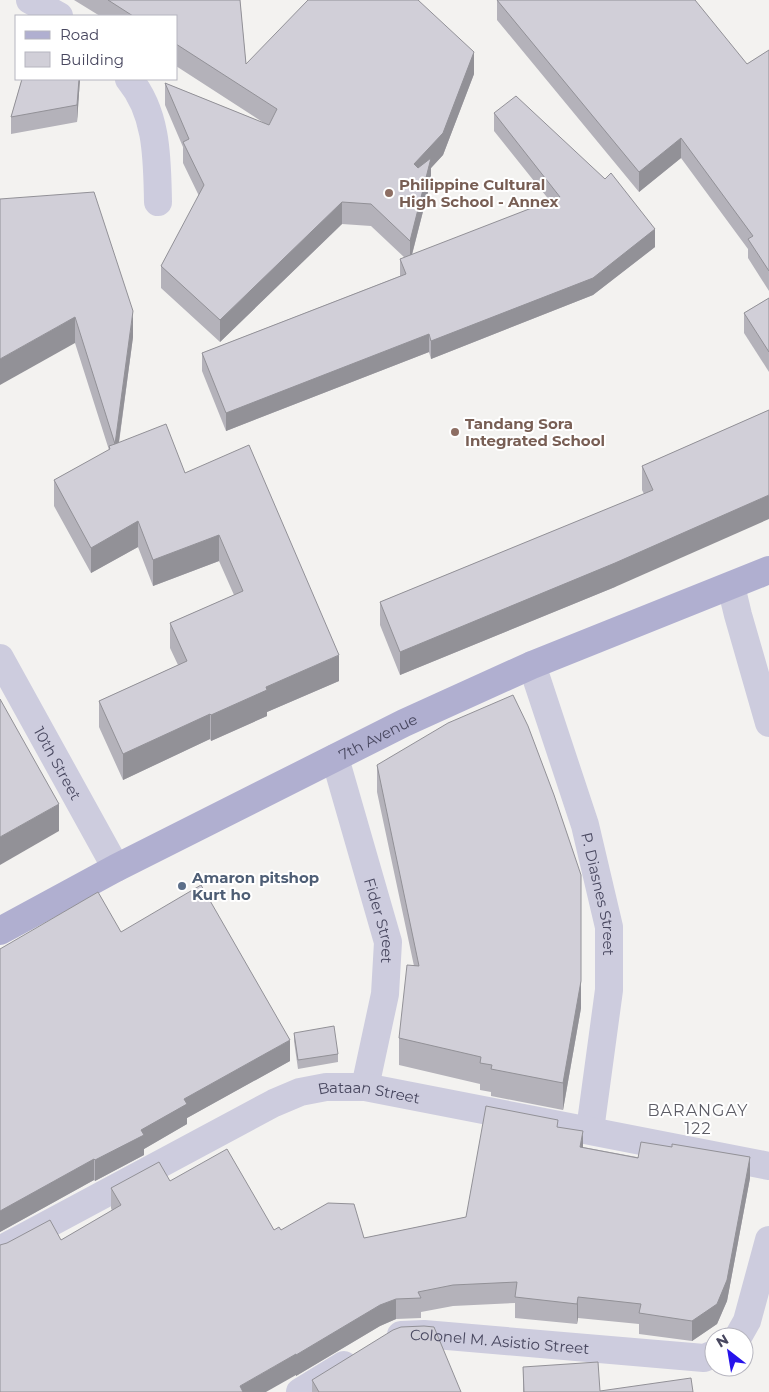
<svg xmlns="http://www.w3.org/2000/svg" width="769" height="1392" font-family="Montserrat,sans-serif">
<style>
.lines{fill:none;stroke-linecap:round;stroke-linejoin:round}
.minor{stroke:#cdccde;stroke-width:28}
.major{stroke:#b0afd0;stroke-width:28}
.wall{fill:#b4b2ba}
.shaded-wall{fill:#929197}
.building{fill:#d1cfd8;stroke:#929197}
.education-dot{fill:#8d6e63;stroke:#fff;stroke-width:2}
.service-dot{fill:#5c6f8a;stroke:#fff;stroke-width:2}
.labels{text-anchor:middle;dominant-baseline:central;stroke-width:4;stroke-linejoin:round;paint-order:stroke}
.education-label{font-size:15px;font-weight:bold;fill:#785e54;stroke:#fff;text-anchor:start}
.street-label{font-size:15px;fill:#48475f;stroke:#fff}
.service-label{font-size:15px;font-weight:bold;fill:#4e5e75;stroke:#fff;text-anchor:start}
.neighbourhood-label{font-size:16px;letter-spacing:1px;fill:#5d5d66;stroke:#fff}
</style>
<rect width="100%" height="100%" fill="#f3f2f0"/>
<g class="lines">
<!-- minor -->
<g class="minor">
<path d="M 30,0 L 59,16"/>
<path d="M 129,79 C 158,114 157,160 158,202"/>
<path d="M 731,586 L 738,615 L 769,723"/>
<path id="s1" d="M 0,658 L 116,868"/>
<path id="s2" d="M 532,665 L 585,825 L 609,927 L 609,990 L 590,1130"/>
<path id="s3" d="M 335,758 L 388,942 L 385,994 L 365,1087"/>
<path id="s4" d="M 0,1250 L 274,1103 L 300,1092 L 326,1087 L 365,1087 L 769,1166"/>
<path id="s5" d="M 401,1335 L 424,1334 L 704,1358 L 714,1354"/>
<path d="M 738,1337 L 747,1321 L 769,1240"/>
<path d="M 300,1392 L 344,1365"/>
</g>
<!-- major -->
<path class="major" id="s6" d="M 0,931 L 116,868 L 404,723 L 532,665 L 769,570"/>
</g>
<!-- wall -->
<g class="wall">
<path d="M 74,0 L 240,0 L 246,64 L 474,74 L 443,155 L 431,168 L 431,180 L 412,255 L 550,201 L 494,131 L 494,113 L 655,247 L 593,295 L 431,359 L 429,352 L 226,431 L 202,371 L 202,353 L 400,276 L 400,259 L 405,258 L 371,226 L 342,224 L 220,342 L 161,288 L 161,266 L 199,196 L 183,163 L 183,147 L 165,105 L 165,83 L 264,123 L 176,66 L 176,16 L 100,16 Z"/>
<path d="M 497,0 L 747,64 L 769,50 L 769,291 L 748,258 L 748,249 L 681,158 L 639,192 L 497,20 Z"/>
<path d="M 22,79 L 80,79 L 77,122 L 11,134 L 11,117 Z"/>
<path d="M 0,199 L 133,337 L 119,443 L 185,473 L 339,681 L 267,712 L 267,716 L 211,741 L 210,739 L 123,780 L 99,727 L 99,701 L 178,665 L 170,648 L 170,623 L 234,595 L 219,561 L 153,586 L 138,547 L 91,573 L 54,506 L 54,480 L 109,450 L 75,343 Z"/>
<path d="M 769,298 L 769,372 L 744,333 L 744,313 Z"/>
<path d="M 769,410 L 615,587 L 400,675 L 380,625 L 380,602 L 644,494 L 642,490 L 642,466 Z"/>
<path d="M 377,765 L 581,1008 L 563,1110 L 491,1096 L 491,1092 L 480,1090 L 480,1084 L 399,1065 L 399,1038 L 414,966 L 377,792 Z"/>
<path d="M 121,932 L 290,1061 L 187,1118 L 187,1124 L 144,1149 L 144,1155 L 95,1181 L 94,1180 L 0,1232 L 0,949 Z"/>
<path d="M 294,1033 L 338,1054 L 338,1062 L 298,1069 L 294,1041 Z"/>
<path d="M 558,1127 L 583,1147 L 750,1178 L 727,1301 L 717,1324 L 692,1341 L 639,1334 L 639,1324 L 578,1318 L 577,1324 L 515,1318 L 515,1303 L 453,1306 L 421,1312 L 421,1318 L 396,1319 L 380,1326 L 296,1376 L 296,1375 L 61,1240 L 112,1211 L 111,1208 L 111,1188 L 170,1181 L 274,1230 L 281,1230 L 364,1238 L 466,1217 Z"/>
<path d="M 523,1367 L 600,1391 L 693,1392 L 523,1392 Z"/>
<path d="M 312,1380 L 461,1392 L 312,1392 Z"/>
</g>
<!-- shaded-wall -->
<g class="shaded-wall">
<path d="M 474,52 L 474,74 L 443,155 L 431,168 L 431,180 L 410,262 L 410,241 L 414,186 L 414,164 Z"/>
<path d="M 79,79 L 80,79 L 77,122 L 77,105 Z"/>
<path d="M 681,138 L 681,158 L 639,192 L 639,172 Z"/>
<path d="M 342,202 L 342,224 L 220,342 L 220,320 Z"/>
<path d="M 655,229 L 655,247 L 593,295 L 431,359 L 431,341 Z"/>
<path d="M 133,311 L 133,337 L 115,470 L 115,444 Z"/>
<path d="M 75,317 L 75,343 L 0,385 L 0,359 Z"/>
<path d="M 429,334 L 429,352 L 226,431 L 226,413 Z"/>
<path d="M 769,495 L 769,519 L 615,587 L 400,675 L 400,652 Z"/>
<path d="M 138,521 L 138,547 L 91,573 L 91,548 Z"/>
<path d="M 219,535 L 219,561 L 153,586 L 153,560 Z"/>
<path d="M 339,655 L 339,681 L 267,712 L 267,716 L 211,741 L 211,715 L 266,687 Z"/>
<path d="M 210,714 L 210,739 L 123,780 L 123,754 Z"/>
<path d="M 59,804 L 59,831 L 0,865 L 0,837 Z"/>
<path d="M 581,875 L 581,1008 L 563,1110 L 563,1083 Z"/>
<path d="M 290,1040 L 290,1061 L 187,1118 L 187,1124 L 144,1149 L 144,1155 L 95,1181 L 95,1160 L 141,1130 L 184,1099 Z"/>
<path d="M 583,1131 L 583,1152 L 580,1147 Z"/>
<path d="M 750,1157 L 750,1178 L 727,1301 L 717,1324 L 692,1341 L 692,1321 Z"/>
<path d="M 94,1159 L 94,1180 L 0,1232 L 0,1211 Z"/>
<path d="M 578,1297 L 578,1318 L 577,1324 L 577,1304 Z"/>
<path d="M 396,1299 L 396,1319 L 380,1326 L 296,1376 L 296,1355 L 380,1305 Z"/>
<path d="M 296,1354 L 296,1375 L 266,1392 L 240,1392 L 240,1386 Z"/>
</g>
<!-- building -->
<g class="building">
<path d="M 108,0 L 240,0 L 246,64 L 308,0 L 418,0 L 474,52 L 443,133 L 414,164 L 418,168 L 431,158 L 410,241 L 371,204 L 342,202 L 220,320 L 161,266 L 204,185 L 183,142 L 189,139 L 165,83 L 269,125 L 277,109 L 176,44 L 176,16 L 133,16 Z"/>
<path d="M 497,0 L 695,0 L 747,64 L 769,50 L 769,271 L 748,239 L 753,236 L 681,138 L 639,172 Z"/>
<path d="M 22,79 L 79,79 L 77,105 L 11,117 Z"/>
<path d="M 516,96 L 605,179 L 611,173 L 655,229 L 593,278 L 431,341 L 429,334 L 226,413 L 202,353 L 406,274 L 400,259 L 560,197 L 494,113 Z"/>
<path d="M 94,192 L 133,311 L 115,444 L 166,424 L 185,473 L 249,445 L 339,655 L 266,687 L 267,690 L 211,715 L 210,714 L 123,754 L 99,701 L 187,661 L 170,623 L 243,591 L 219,535 L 153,560 L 138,521 L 91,548 L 54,480 L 110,449 L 109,446 L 115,444 L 75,317 L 0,359 L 0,199 Z"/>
<path d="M 769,298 L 769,352 L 744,313 Z"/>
<path d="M 769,410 L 769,495 L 615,563 L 400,652 L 380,602 L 653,490 L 642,466 Z"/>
<path d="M 513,695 L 528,726 L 554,795 L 581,875 L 581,981 L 563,1083 L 491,1069 L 492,1065 L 480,1063 L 481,1057 L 399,1038 L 407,965 L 419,966 L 377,765 L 448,723 Z"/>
<path d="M 0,699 L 59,804 L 0,837 Z"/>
<path d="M 201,885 L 290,1040 L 184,1099 L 187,1104 L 141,1130 L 144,1135 L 95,1160 L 94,1159 L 0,1211 L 0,949 L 98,892 L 121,932 Z"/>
<path d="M 334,1026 L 338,1054 L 298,1060 L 294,1033 Z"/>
<path d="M 486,1106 L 558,1120 L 557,1127 L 583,1131 L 580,1147 L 638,1158 L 641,1142 L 672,1147 L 672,1144 L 750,1157 L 727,1280 L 717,1304 L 692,1321 L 639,1313 L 641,1304 L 578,1297 L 577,1304 L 515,1297 L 517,1282 L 453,1285 L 418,1292 L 421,1298 L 396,1299 L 380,1305 L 296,1355 L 296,1354 L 240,1386 L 243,1392 L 0,1392 L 0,1245 L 7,1243 L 50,1220 L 61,1240 L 121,1205 L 111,1188 L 159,1162 L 170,1181 L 227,1149 L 274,1230 L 279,1227 L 281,1230 L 328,1203 L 354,1204 L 364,1238 L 466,1217 Z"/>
<path d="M 424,1326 L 434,1327 L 461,1392 L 319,1392 L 312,1380 L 393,1330 L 401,1327 Z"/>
<path d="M 598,1362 L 600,1391 L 691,1378 L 693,1392 L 524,1392 L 523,1367 Z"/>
</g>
<!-- markers -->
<g class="education-dot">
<circle cx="389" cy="193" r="5"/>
<circle cx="455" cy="432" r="5"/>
</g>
<circle class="service-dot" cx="182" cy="886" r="5"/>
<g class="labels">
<!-- education labels -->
<g class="education-label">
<text x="399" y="184">Philippine Cultural<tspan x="399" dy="17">High School - Annex</tspan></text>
<text x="465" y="423">Tandang Sora<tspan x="465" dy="17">Integrated School</tspan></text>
</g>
<!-- street labels -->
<g class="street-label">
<text stroke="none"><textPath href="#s6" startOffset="425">7th Avenue</textPath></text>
<text stroke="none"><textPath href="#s1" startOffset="120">10th Street</textPath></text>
<text stroke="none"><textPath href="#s2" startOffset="239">P. Diasnes Street</textPath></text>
<text stroke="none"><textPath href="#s3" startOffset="169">Fider Street</textPath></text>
<text stroke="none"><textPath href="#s4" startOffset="409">Bataan Street</textPath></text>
<text stroke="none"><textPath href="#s5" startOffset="99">Colonel M. Asistio Street</textPath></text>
</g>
<!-- service labels -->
<g class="service-label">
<text x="192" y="877">Amaron pitshop<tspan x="192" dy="17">Kurt ho</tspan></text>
</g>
<!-- neighbourhood labels -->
<g class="neighbourhood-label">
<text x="698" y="1110">BARANGAY<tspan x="698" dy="18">122</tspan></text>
</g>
</g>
<!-- legend -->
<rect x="15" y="15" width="162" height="65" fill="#ffffff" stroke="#b6b5bf"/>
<rect x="25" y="31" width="25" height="8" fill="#b0afd0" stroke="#b6b5bf"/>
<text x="60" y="40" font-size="15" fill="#48475f">Road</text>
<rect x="25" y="52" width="25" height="15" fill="#d1cfd8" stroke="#b6b5bf"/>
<text x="60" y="65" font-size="15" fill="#48475f">Building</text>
<!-- north arrow -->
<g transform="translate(729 1352) rotate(329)"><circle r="24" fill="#ffffff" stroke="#b6b5bf"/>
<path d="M0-4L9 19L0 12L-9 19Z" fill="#2713eb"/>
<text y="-8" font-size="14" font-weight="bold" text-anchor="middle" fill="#48475f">N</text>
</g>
</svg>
